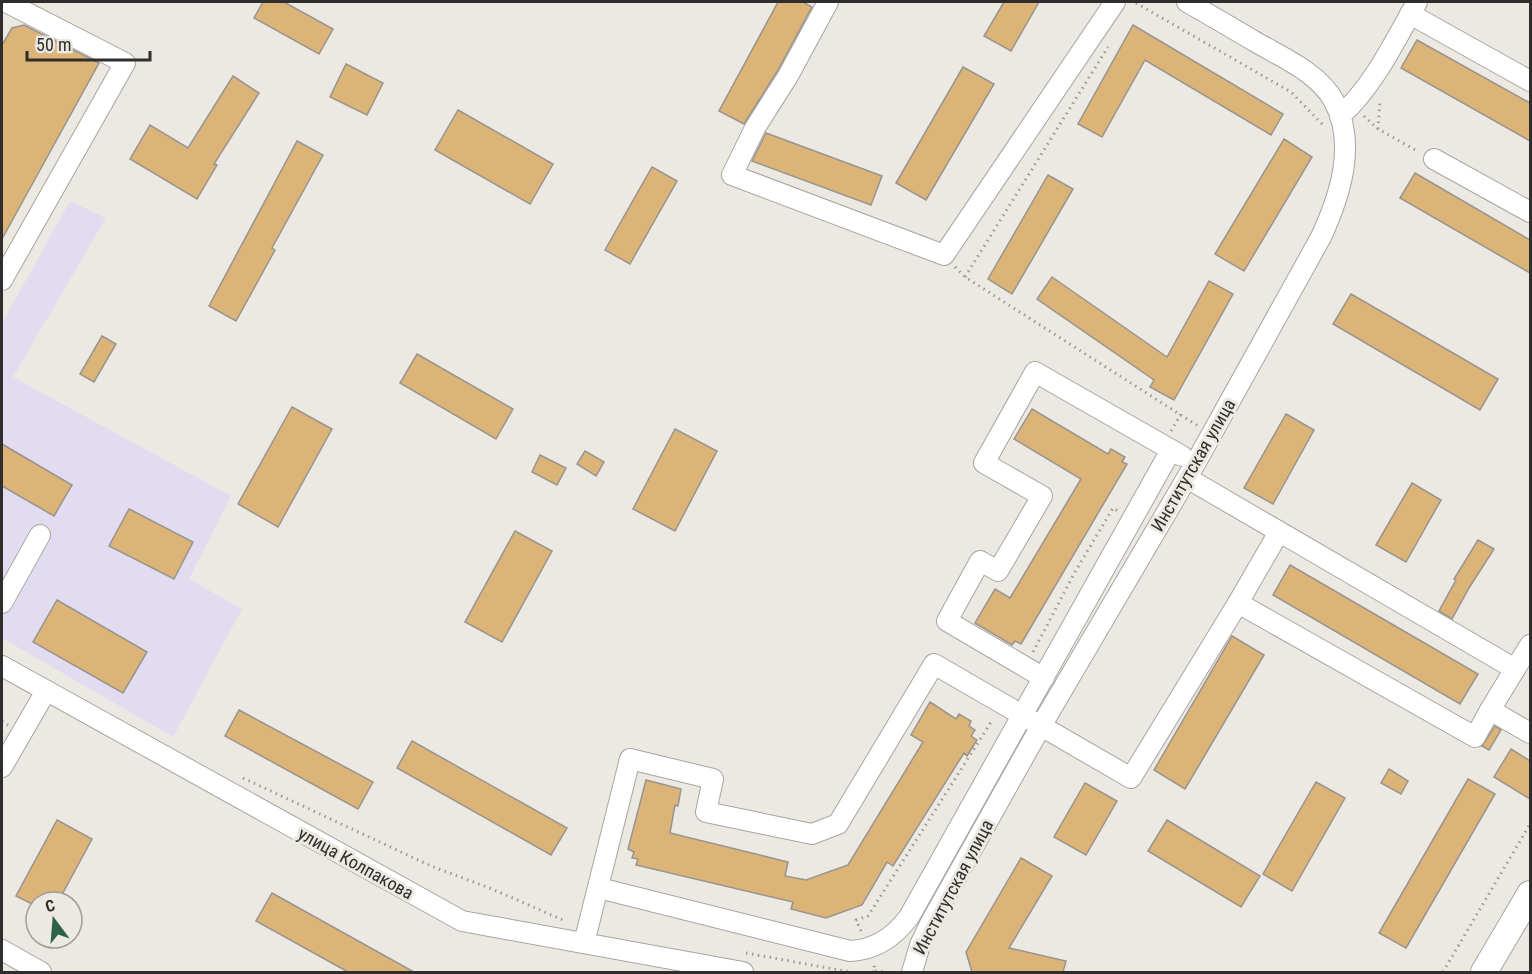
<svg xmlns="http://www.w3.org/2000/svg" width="1532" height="974" font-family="'Roboto Condensed',sans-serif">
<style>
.industrial{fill:#e2dcf1}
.building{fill:#ddb477;stroke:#98948f;stroke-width:1.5}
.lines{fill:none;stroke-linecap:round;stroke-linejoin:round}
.minor-casing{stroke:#a8a5a0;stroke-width:22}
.major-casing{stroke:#a8a5a0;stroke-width:28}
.path{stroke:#9d9a96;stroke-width:3;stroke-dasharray:1.5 4.5;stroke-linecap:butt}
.minor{stroke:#fff;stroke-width:20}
.major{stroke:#fff;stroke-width:26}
.labels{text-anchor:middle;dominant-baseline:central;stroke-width:6;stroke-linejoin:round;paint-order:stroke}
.street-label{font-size:18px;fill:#302e2c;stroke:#ece9e3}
</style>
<rect width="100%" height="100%" fill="#ece9e3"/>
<!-- industrial -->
<path class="industrial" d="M 70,201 L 106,218 L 13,377 L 231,496 L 189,579 L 242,609 L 173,737 L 2,638 L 2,323 Z"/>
<!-- building -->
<g class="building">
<path d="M 263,2 L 284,2 L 333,29 L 319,54 L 254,18 Z"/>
<path d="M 778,2 L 803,2 L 812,7 L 778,70 L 744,124 L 719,111 Z"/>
<path d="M 1004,2 L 1039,2 L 1011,51 L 984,36 Z"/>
<path d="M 24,25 L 99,63 L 2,239 L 2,45 L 12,28 Z"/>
<path d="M 1133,25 L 1283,114 L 1271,135 L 1145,60 L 1102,137 L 1078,124 Z"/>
<path d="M 1417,40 L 1530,103 L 1530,141 L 1401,68 Z"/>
<path d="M 346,64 L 383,83 L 367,115 L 330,97 Z"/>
<path d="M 963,67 L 994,84 L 926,200 L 896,183 Z"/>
<path d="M 233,76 L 259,93 L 214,164 L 217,165 L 197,199 L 130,159 L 150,125 L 188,148 Z"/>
<path d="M 458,110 L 553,164 L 530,204 L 435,150 Z"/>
<path d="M 766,133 L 882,176 L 871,205 L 752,161 Z"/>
<path d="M 1284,139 L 1312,157 L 1244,271 L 1215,254 Z"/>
<path d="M 297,141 L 323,155 L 272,248 L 275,250 L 236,321 L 209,306 Z"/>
<path d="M 652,167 L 677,181 L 630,264 L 605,250 Z"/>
<path d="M 1415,173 L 1530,240 L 1530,273 L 1400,198 Z"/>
<path d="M 1048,175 L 1073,189 L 1012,294 L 988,279 Z"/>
<path d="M 1052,277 L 1167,357 L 1209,281 L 1233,294 L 1174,400 L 1150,387 L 1154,380 L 1037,299 Z"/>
<path d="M 1351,294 L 1498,379 L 1480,410 L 1333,324 Z"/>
<path d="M 102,336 L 116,344 L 94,382 L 80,374 Z"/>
<path d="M 417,354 L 513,409 L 496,439 L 400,383 Z"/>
<path d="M 292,407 L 332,429 L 278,527 L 238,504 Z"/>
<path d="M 1032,409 L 1108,454 L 1111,449 L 1125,457 L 1122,462 L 1127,464 L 1021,644 L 1015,641 L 1012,645 L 975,623 L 995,589 L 1010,598 L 1081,479 L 1014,439 Z"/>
<path d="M 1286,414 L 1314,430 L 1273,504 L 1244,488 Z"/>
<path d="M 675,429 L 717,451 L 675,531 L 633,509 Z"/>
<path d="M 2,444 L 72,485 L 54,516 L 2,486 Z"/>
<path d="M 585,451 L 604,462 L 596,476 L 577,464 Z"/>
<path d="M 540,455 L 566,468 L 557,485 L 532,472 Z"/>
<path d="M 1412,483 L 1441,500 L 1406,562 L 1376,545 Z"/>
<path d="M 129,509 L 193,542 L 174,579 L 109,546 Z"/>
<path d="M 515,531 L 552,551 L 502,642 L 465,622 Z"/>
<path d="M 1478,540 L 1494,549 L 1469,588 L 1452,619 L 1439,611 L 1456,580 L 1454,579 Z"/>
<path d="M 1290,565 L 1478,674 L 1460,704 L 1273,595 Z"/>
<path d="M 57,600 L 147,652 L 123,693 L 33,642 Z"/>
<path d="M 1232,636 L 1264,655 L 1185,789 L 1154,770 Z"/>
<path d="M 930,702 L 956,719 L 959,714 L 971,721 L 969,726 L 975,730 L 971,736 L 977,740 L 967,756 L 964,753 L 893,866 L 887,862 L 862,905 L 826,918 L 791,909 L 793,902 L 636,865 L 638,859 L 632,858 L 634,852 L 628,849 L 646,780 L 681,789 L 678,806 L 675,805 L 670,833 L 788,862 L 785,876 L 806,880 L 848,865 L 923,742 L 911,735 Z"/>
<path d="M 239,710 L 373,782 L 358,809 L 225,736 Z"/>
<path d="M 1495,726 L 1501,730 L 1489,750 L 1482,746 Z"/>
<path d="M 412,741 L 567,828 L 551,855 L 397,768 Z"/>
<path d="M 1511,749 L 1530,761 L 1530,799 L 1494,777 Z"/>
<path d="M 1389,769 L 1408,781 L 1401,794 L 1381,783 Z"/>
<path d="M 1468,779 L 1495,794 L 1406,948 L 1379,933 Z"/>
<path d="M 1316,782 L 1345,798 L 1292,891 L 1263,874 Z"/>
<path d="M 1085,783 L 1117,801 L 1086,855 L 1054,837 Z"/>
<path d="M 57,820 L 92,839 L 58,902 L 36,902 L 36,906 L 16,896 Z"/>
<path d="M 1167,820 L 1260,876 L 1241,907 L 1148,851 Z"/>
<path d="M 1021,858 L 1052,876 L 1009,948 L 1066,961 L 1063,972 L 972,972 L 966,952 Z"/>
<path d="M 272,893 L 414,972 L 348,972 L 256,921 Z"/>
</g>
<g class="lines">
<defs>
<g id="minor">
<path d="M 828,2 L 788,76 L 755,128 L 732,175 L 944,255 L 1115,2"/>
<path d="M 1410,14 L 1530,81"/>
<path d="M 1340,116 C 1373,87 1396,39 1417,2"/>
<path d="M 1434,159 L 1530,212"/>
<path d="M 2,280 L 125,63 L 6,2"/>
<path d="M 1187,478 L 1515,669 L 1490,710"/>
<path d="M 1279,532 L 1238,603 L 1475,737 L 1490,710 L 1530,733"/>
<path d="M 2,603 L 40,535"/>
<path d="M 2,666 L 462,921 L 743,972"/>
<path d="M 1515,669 L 1530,645"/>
<path d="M 1044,678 L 947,621 L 980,561 L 998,571 L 1042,496 L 984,463 L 1035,372 L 1182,456"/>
<path d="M 2,767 L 46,691"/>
<path d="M 599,888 L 850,951 C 875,950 894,937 909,917 L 1171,450"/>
<path d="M 584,943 L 630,759 L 713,779 L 706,812 L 812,834 L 838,824 L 934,664 L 1131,778 L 1238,603"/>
<path d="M 2,950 L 41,972"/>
<path d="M 912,972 L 920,945 L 930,924 L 1041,726 L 1195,464 L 1321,237 C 1340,196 1357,144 1334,101 C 1318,72 1281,57 1254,41 C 1232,28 1210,15 1187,2"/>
</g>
<path id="major" d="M 1484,972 L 1530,894"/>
</defs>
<!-- minor casing -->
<use href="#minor" class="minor-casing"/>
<!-- major casing -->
<use href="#major" class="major-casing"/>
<!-- path -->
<g class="path">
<path d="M 1136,3 L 1291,92 L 1324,126"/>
<path d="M 1364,116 L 1378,129 L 1419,152"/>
<path d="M 1378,129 L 1380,100"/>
<path d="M 955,267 L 965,277 L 1198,426"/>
<path d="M 965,277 L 1108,47"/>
<path d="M 1171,431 L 1181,414"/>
<path d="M 1033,652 L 1075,572 L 1113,508 L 1118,511"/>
<path d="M 2,721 L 8,725"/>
<path d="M 243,778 L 431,866 L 492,889 L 563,920"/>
<path d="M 861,931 L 856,920 L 868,916 L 993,719"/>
<path d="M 746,953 L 850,972"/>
<path d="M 875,971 L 884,972"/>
<path d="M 873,972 L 875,971 L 874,965"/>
<path d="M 1443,972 L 1530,824"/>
</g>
<!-- minor -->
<use href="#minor" class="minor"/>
<!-- major -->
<use href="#major" class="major"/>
</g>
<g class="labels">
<!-- street labels -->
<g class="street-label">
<text transform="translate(1193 465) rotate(-60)">Институтская улица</text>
<text transform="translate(356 863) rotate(29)">улица Колпакова</text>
<text transform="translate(953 887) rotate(-62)">Институтская улица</text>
</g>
</g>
<!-- border -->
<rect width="1532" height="974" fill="none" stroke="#302e2c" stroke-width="6"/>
<!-- north arrow -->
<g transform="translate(54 920) rotate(344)"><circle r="28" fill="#ece9e3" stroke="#a19e9a" stroke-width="1.5"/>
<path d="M0-4.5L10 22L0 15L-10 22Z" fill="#2f6246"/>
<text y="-9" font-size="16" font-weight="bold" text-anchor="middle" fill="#302e2c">С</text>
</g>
<!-- scale -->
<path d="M27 51v9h123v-9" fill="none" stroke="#302e2c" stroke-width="3"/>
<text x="36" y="51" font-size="18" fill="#302e2c" stroke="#ece9e3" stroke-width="4.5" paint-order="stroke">50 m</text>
</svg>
